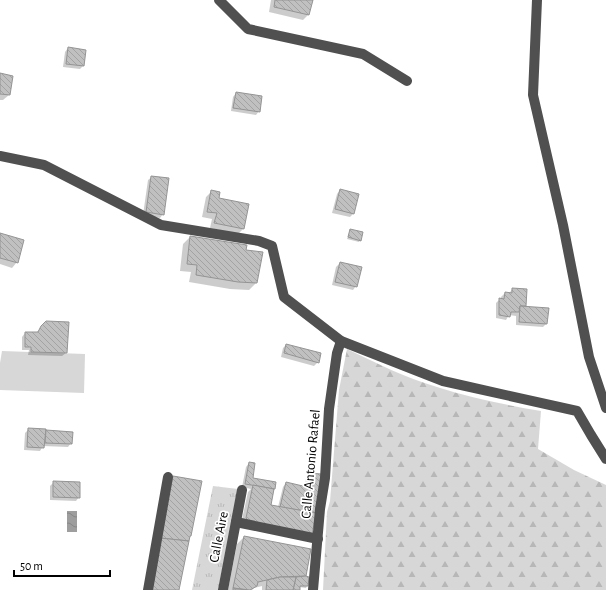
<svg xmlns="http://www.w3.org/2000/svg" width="606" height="590" font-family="'Alegreya Sans',sans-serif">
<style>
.green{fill:#d7d7d7}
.forest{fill:url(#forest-firs)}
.park{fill:url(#park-tufts)}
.water{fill:url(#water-waves)}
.shadow{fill:#0003}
.building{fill:url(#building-back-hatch);stroke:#949494}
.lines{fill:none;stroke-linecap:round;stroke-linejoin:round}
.minor{stroke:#505050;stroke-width:10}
.labels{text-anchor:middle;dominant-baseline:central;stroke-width:3.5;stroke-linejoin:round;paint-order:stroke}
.street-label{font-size:14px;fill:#000;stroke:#fff}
</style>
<defs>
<pattern id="forest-firs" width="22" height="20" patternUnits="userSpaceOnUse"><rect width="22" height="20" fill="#d7d7d7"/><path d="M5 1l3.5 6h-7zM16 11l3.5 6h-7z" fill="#b7b7b7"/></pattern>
<pattern id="park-tufts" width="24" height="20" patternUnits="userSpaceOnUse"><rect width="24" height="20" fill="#d7d7d7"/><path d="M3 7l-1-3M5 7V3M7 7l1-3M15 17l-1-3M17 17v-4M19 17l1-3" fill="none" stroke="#b7b7b7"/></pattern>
<pattern id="water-waves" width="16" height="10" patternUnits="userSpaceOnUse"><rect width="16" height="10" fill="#9e9e9e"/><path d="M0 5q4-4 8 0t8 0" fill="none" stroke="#868686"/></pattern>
<pattern id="building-back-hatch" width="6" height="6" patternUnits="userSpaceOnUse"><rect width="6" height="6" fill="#c0c0c0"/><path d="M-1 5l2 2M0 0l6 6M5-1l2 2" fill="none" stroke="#a3a3a3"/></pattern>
</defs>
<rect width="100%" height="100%" fill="#fff"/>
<!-- green -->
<path class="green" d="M 2,351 L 85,354 L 84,393 L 0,390 L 0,363 Z"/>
<!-- forest -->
<path class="forest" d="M 347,349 C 376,363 406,378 437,387 C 471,398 506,405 541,411 L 538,449 L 574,470 L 606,485 L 606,590 L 323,590 L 327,512 L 330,501 L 339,390 Z"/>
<!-- park -->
<path class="park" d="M 213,486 L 238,489 L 218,590 L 192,590 Z"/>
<!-- water -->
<rect class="water" x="67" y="511" width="10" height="21"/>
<!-- shadow -->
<g class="shadow">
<path d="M 271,0 L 312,0 L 309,14 L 303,20 L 269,12 Z"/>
<path d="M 68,48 L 83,66 L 80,69 L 63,67 L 65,52 Z"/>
<path d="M 0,74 L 12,76 L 9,95 L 3,100 L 0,100 Z"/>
<path d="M 236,93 L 259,111 L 256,115 L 231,111 L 233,97 Z"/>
<path d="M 152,177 L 163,214 L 160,218 L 143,215 L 148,180 Z"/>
<path d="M 340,190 L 353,214 L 350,217 L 332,213 L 337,194 Z"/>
<path d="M 212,191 L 218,198 L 248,205 L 243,229 L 238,234 L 210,228 L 212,219 L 202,217 L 206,197 Z"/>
<path d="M 350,230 L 360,240 L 359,242 L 347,239 Z"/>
<path d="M 0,234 L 17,262 L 12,268 L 0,264 Z"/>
<path d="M 190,237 L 244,251 L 256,283 L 249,290 L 230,289 L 189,282 L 191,272 L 180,271 L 183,244 Z"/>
<path d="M 340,263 L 356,286 L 353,290 L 332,285 L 336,267 Z"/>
<path d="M 512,289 L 526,289 L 525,307 L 546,324 L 543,327 L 516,325 L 516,316 L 509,315 L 506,320 L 496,318 L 496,303 L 500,299 L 501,299 L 501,297 L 505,293 L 509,294 Z"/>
<path d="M 46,322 L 68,323 L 66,353 L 62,356 L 28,355 L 29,350 L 22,350 L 22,337 L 25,333 L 36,333 Z"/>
<path d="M 286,345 L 318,362 L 314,366 L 281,357 L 283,348 Z"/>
<path d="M 29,429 L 45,431 L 72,432 L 71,443 L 68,447 L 43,446 L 40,451 L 24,450 L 25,433 Z"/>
<path d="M 249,463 L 252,479 L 274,488 L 270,506 L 278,507 L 283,487 L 286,483 L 305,488 L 306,478 L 310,474 L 315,513 L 241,524 L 248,492 L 251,489 L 242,487 L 246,467 Z"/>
<path d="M 54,482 L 79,497 L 76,501 L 50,500 L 50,486 Z"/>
<path d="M 244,537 L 309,549 L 304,577 L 308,578 L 307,586 L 306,588 L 299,587 L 299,590 L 262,590 L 262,586 L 254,588 L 252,590 L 228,590 L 237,544 Z"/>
</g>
<!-- building -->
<g class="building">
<path d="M 275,0 L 313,0 L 309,15 L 274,7 Z"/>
<path d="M 68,47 L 86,50 L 84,66 L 66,64 Z"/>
<path d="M 0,73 L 13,76 L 10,95 L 0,94 Z"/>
<path d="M 236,92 L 262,96 L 260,112 L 233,108 Z"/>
<path d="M 151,176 L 169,178 L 164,215 L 146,212 Z"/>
<path d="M 340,189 L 359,194 L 354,214 L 335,209 Z"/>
<path d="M 211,190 L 220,192 L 219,198 L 249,204 L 244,229 L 214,223 L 217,213 L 207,212 Z"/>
<path d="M 350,229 L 363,232 L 361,241 L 348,237 Z"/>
<path d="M 0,233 L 24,240 L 18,263 L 0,258 Z"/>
<path d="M 190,236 L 247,245 L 246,250 L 263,252 L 257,283 L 238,282 L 196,275 L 197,265 L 187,264 Z"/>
<path d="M 340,262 L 362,267 L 357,287 L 335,282 Z"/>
<path d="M 512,288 L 527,289 L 526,306 L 520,306 L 519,312 L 511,312 L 510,317 L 499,315 L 499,298 L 504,299 L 505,292 L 512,293 Z"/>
<path d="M 520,306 L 549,308 L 547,324 L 519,322 Z"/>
<path d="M 46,321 L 69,322 L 67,353 L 31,352 L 31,347 L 25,347 L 25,332 L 38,332 L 41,326 Z"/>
<path d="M 286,344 L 321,353 L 319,363 L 284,353 Z"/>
<path d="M 28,428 L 46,429 L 44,448 L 27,447 Z"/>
<path d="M 46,430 L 73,432 L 72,444 L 45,443 Z"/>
<path d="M 249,462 L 255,463 L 253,478 L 276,482 L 275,489 L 245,484 Z"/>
<path d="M 309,473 L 321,474 L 316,513 L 280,507 L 286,482 L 307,487 Z"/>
<path d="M 173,476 L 202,481 L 191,536 L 190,536 L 189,541 L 160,538 Z"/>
<path d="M 53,481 L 80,482 L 80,498 L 53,497 Z"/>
<path d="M 253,485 L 274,489 L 271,505 L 316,513 L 312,535 L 251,523 L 246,518 Z"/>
<path d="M 244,536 L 311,549 L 306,576 L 280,577 L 258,582 L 257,586 L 250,590 L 233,588 Z"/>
<path d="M 160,538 L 189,541 L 179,590 L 149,590 Z"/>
<path d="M 306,576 L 309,577 L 308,586 L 300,586 L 300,590 L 293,590 L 296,577 Z"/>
<path d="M 280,577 L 296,577 L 293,590 L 266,590 L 267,580 Z"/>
<path d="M 233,588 L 247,590 L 233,590 Z"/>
</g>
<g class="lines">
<!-- minor -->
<g class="minor">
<path d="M 219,0 L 248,29 L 363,54 L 407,81"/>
<path d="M 537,0 L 533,95 L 563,225 L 589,357 L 606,408"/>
<path d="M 0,156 L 44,165 L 161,225 L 259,241 L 272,246 L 284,297 L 341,341 L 443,381 L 577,411 L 591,435 L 606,459"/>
<path d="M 236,522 L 318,539"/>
<path d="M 148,590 L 168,477"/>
<path d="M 223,590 L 242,490"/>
<path d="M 313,590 L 320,509 L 325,478 L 329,409 L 337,353 L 341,341"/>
</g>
</g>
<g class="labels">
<!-- street labels -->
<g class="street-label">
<text transform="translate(311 464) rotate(-85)">Calle Antonio Rafael</text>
<text transform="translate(219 537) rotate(-79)">Calle Aire</text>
</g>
</g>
<!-- scale -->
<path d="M14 570v6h96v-6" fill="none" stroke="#000000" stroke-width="2"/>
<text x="20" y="570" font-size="12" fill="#000000" stroke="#ffffff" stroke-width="3" paint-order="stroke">50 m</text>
</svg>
